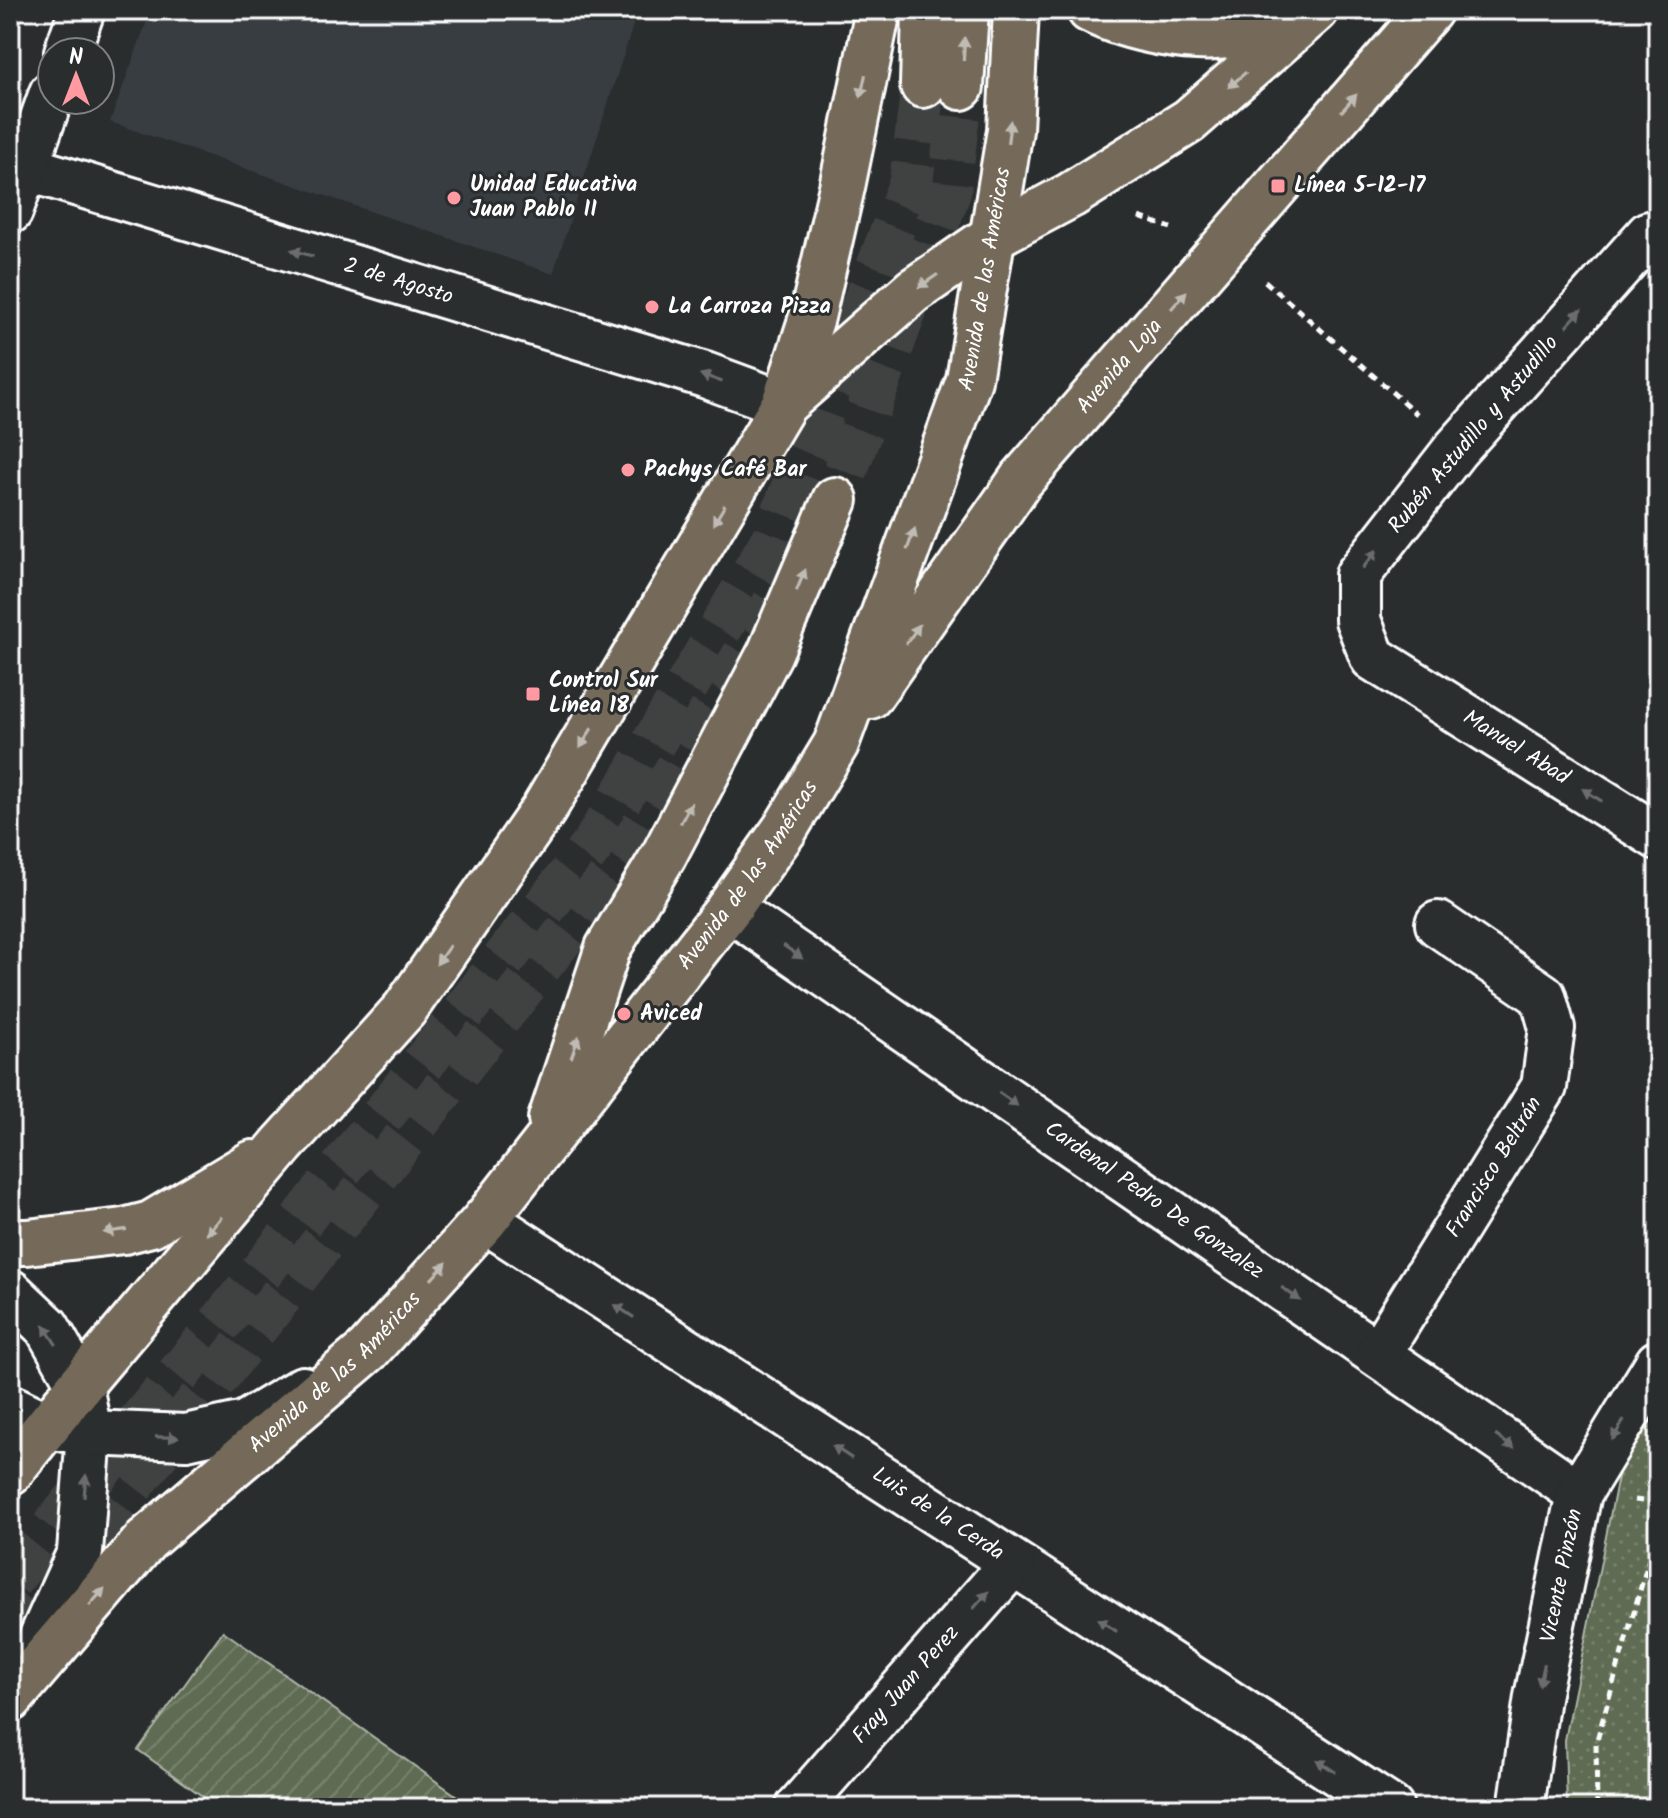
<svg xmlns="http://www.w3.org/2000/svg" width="1668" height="1818" font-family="Kalam,sans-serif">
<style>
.built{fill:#373c42}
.park{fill:url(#park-dots);stroke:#afb6a9;stroke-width:2}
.garden{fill:url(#garden-furrows);stroke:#afb6a9;stroke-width:2}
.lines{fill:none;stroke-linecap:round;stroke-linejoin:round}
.major-tunnel{stroke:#3f4243;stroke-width:44;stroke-dasharray:44 22;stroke-linecap:butt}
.minor-casing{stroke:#fff;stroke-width:50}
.major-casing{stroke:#fff;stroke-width:50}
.path{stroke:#fff;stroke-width:5;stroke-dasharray:8 6;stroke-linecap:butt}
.minor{stroke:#2a2d2e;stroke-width:44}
.major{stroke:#746a5a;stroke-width:44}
.oneway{fill:#c0bcb5}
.oneway2{fill:#6a6c6d}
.poi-dot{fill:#ff9aa2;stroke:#2a2d2e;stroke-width:3}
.labels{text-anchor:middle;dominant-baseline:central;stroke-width:6;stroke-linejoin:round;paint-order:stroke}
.poi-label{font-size:22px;font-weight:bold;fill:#fff;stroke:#2a2d2e;text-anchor:start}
.street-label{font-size:22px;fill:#fff;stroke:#2a2d2e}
</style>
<defs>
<pattern id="park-dots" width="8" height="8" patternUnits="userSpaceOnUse" patternTransform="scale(2)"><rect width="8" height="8" fill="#5f6c53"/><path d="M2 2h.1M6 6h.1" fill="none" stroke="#77826d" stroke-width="1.8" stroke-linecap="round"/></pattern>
<pattern id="garden-furrows" width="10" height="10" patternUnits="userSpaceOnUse" patternTransform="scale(2)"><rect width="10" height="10" fill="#5f6c53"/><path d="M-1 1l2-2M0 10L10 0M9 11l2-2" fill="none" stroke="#77826d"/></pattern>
</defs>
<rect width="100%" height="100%" fill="#2a2d2e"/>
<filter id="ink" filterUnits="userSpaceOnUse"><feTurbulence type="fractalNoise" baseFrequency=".0125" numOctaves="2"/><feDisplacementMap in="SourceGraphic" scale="16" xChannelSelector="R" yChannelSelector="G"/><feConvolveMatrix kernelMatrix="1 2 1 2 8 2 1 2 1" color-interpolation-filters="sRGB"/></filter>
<g filter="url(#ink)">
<!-- built -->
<path class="built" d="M 151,10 L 638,10 L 553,274 L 110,122 Z"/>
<!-- park -->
<path class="park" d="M 1658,1409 L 1658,1808 L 1567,1808 L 1565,1740 L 1621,1462 Z"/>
<!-- garden -->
<path class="garden" d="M 223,1631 L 474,1808 L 219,1808 L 138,1750 Z"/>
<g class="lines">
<!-- major-tunnel -->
<g class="major-tunnel">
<path d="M 817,531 L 835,500 L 949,192 L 961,87"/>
<path d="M 10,1580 L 248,1289 L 595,842 L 773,539 L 911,182 L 923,85"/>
<path d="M 10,1641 L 624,859 L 774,604"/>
</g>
<defs>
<g id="minor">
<path d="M 67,52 L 82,10"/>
<path id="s1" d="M 10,163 L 705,375 L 784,404"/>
<path d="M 10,211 L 52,93"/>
<path id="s2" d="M 1658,240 L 1649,234 L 1456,449 L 1358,575 L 1358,620 L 1373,658 L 1658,837"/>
<path id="s3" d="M 729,908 L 1579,1493"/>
<path id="s4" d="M 485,1220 L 1391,1808"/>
<path d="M 10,1292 L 47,1327 L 80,1385 L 89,1433 L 80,1552 L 39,1643 L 20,1672"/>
<path id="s5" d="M 1378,1354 L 1544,1087 L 1552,1028 L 1543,996 L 1438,924"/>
<path d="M 10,1407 L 49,1426 L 89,1433 L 186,1437 L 245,1424 L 303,1389"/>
<path id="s6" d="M 798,1808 L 1013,1563"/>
<path id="s7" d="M 1521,1808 L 1537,1697 L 1579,1493 L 1658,1363"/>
</g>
<g id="major">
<path d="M 1090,10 C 1127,29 1193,43 1235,35 C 1257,31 1279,21 1301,14"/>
<path d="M 923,85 L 925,10"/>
<path d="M 961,87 L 966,10"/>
<path d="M 784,404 L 913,291 L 992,237 L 1071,195 L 1189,121 L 1316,10"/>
<path id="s8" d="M 870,696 L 1021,480 L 1430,10"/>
<path d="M 551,1119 L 608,948 L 664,855 L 770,653 L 835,500"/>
<path d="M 10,1242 L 27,1242 L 124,1231 L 151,1224 L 253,1163"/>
<path d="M 10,1472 L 80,1385 L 282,1145 L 405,1009 L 544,809 L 784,404 L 812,317 L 842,187 L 878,10"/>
<path id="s9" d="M 10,1699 L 146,1540 L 368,1350 L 485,1220 L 729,908 L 785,829 L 836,744 L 969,380 L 1010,130 L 1016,10"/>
</g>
</defs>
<!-- minor casing -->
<use href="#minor" class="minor-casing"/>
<!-- major casing -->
<use href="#major" class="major-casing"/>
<!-- path -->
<g class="path">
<path d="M 1139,217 L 1171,228"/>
<path d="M 1265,281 L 1417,414"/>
<path d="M 1635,1500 L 1658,1503"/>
<path d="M 1597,1808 L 1596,1743 L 1658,1528"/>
</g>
<!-- minor -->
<use href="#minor" class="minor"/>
<!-- major -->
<use href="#major" class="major"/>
</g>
<!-- one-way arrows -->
<defs><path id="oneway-solid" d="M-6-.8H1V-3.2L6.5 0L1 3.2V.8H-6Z" transform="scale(2)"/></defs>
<g class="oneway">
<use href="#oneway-solid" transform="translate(964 49) rotate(-87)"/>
<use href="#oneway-solid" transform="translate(1237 80) rotate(139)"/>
<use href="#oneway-solid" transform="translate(863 86) rotate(102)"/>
<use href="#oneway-solid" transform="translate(1349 103) rotate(-49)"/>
<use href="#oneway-solid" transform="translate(1009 132) rotate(-83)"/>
<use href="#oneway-solid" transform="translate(928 281) rotate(146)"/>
<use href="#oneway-solid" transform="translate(1179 300) rotate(-49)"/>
<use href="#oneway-solid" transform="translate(719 515) rotate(121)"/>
<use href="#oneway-solid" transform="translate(911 539) rotate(-70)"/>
<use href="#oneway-solid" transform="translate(801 580) rotate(-67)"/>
<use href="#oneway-solid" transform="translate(913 634) rotate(-55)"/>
<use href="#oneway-solid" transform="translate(586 738) rotate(121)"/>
<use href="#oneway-solid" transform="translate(686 813) rotate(-62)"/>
<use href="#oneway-solid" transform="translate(443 955) rotate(125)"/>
<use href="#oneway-solid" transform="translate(575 1047) rotate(-71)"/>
<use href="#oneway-solid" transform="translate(214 1226) rotate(130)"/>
<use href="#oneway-solid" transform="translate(115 1231) rotate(172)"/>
<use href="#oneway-solid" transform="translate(439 1271) rotate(-48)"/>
<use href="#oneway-solid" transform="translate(97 1597) rotate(-49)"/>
</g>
<g class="oneway2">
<use href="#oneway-solid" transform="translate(302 253) rotate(-163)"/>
<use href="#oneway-solid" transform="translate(1574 318) rotate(-48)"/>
<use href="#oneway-solid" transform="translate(711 378) rotate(-161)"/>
<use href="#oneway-solid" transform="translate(1370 559) rotate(-52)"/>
<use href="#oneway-solid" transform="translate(1592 795) rotate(-148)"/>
<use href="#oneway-solid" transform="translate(793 952) rotate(35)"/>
<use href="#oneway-solid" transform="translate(1008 1099) rotate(35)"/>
<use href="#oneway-solid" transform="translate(1291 1294) rotate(35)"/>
<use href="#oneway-solid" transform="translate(624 1311) rotate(-147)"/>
<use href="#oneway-solid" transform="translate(50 1335) rotate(-123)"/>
<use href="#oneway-solid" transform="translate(1618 1430) rotate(121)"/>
<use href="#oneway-solid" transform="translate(167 1437) rotate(1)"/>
<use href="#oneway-solid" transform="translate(1505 1442) rotate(35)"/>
<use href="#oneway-solid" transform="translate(842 1452) rotate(-147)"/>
<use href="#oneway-solid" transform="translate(85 1486) rotate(-85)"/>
<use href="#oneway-solid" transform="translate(981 1600) rotate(-49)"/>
<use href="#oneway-solid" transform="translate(1107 1625) rotate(-147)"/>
<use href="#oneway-solid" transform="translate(1542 1675) rotate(102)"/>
<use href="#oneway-solid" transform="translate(1326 1766) rotate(-147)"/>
</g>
</g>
<!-- markers -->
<g class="poi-dot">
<rect x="1270" y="178" width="16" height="16" rx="4"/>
<circle cx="454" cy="198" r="8"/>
<circle cx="652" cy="307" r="8"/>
<circle cx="628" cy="470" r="8"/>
<rect x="525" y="686" width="16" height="16" rx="4"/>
<circle cx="624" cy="1014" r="8"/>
</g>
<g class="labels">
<!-- poi labels -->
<g class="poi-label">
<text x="470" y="185">Unidad Educativa<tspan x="470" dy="25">Juan Pablo II</tspan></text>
<text x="1294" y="186">Línea 5-12-17</text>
<text x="668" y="307">La Carroza Pizza</text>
<text x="644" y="470">Pachys Café Bar</text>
<text x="549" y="681">Control Sur<tspan x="549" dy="25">Línea 18</tspan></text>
<text x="640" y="1014">Aviced</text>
</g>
<!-- street labels -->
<g class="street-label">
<text stroke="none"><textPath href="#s9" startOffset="1758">Avenida de las Américas</textPath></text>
<text stroke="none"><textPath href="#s1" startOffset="406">2 de Agosto</textPath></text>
<text stroke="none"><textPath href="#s8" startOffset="414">Avenida Loja</textPath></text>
<text transform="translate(1474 435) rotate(-50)">Rubén Astudillo y Astudillo</text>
<text stroke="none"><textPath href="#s2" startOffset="714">Manuel Abad</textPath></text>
<text stroke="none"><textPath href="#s9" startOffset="1110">Avenida de las Américas</textPath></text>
<text stroke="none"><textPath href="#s5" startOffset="220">Francisco Beltrán</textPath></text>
<text stroke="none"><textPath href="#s3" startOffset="516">Cardenal Pedro De Gonzalez</textPath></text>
<text stroke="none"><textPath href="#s9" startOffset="462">Avenida de las Américas</textPath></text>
<text stroke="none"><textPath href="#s4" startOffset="540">Luis de la Cerda</textPath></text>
<text stroke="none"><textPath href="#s7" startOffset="236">Vicente Pinzón</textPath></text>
<text stroke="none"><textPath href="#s6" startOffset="164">Fray Juan Perez</textPath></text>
</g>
</g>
<!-- margin -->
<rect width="1668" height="1818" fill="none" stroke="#2a2d2e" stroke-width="40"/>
<rect x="20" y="20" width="1628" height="1778" fill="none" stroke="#fff" stroke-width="3" filter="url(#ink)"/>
<!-- north arrow -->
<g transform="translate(76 76)"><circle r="38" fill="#2a2d2e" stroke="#7f8182" stroke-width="2"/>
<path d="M0-6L14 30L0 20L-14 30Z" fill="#ff9aa2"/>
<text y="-12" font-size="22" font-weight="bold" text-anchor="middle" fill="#ffffff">N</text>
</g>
</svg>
